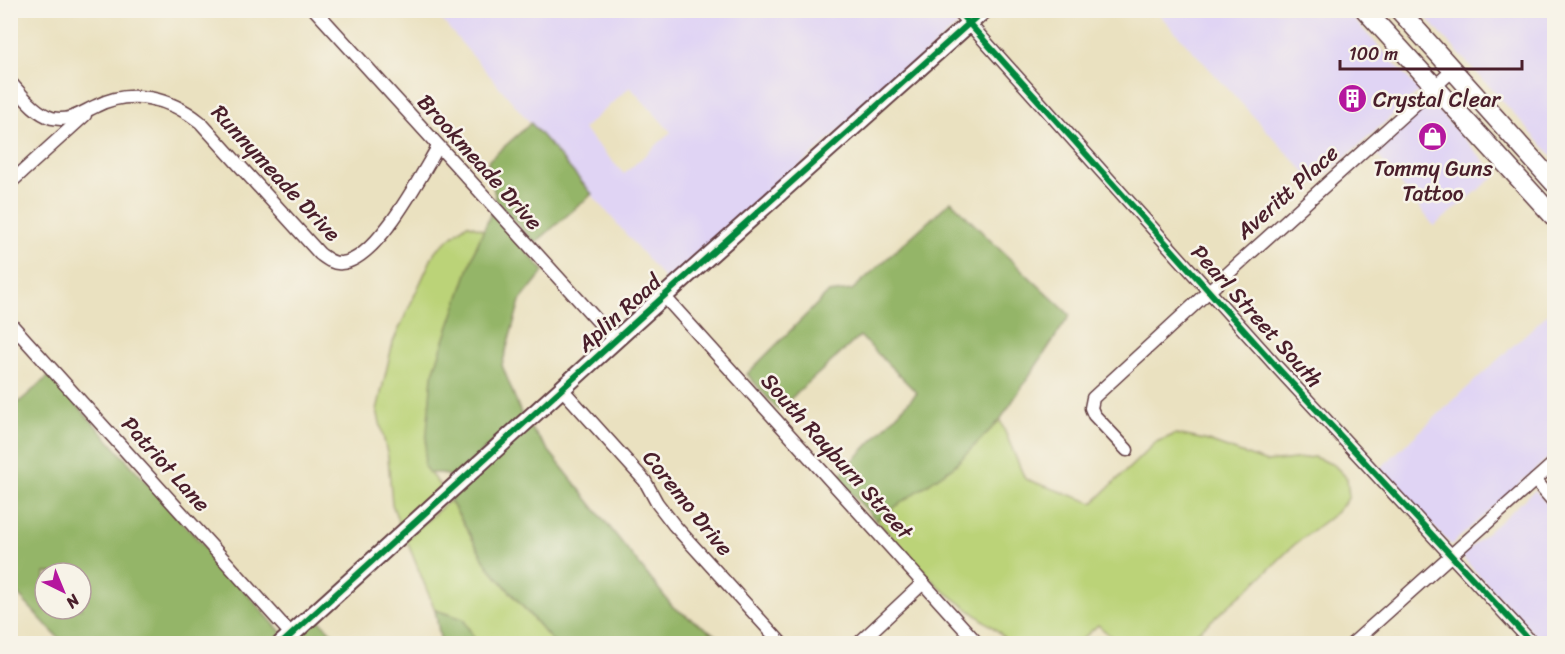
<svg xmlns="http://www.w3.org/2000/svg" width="1565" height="654" font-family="Sriracha,sans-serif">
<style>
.built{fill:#e0d4f4;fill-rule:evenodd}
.green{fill:#bbd378;stroke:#827952;stroke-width:1.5}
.forest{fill:#94b568;stroke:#6f6a4a;stroke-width:1.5;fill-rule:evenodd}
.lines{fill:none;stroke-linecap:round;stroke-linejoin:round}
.street-casing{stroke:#623c41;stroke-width:15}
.secondary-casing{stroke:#623c41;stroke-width:20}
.primary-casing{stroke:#623c41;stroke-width:21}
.street{stroke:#fff;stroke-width:12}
.secondary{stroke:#fff;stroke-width:16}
.primary{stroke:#fff;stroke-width:18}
.cycleway-casing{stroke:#f7f3e8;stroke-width:10}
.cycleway{stroke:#00873e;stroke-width:6}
.labels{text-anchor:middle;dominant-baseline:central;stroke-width:5;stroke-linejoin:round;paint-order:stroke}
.poi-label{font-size:22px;fill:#4a1f2b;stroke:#f7f3e8;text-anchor:start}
.street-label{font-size:22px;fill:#4a1f2b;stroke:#f7f3e8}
</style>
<rect width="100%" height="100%" fill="#f7f3e8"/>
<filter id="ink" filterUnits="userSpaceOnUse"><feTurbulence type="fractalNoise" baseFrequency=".0167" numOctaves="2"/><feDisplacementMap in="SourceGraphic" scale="12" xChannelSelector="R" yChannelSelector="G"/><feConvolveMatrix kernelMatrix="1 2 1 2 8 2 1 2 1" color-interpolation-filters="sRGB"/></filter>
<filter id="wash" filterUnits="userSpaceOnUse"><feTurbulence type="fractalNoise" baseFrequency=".008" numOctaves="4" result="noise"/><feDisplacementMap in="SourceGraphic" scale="24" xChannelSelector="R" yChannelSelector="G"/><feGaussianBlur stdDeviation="1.35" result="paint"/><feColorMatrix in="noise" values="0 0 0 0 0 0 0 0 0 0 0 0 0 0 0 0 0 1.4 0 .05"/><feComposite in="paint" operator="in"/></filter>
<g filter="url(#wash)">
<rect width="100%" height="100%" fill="#eae1c0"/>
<!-- built -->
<g class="built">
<path d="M 948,10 L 960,23 L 668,283 L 434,11 ZM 630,87 L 671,132 L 624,174 L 583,129 Z"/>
<path d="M 1156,11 L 1346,11 L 1420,91 L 1316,184 Z"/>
<path d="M 1420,11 L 1554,11 L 1554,158 L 1476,72 Z"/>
<path d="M 1430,101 L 1497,175 L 1434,226 L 1376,153 L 1326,194 Z"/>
<path d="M 1554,308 L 1554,453 L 1451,545 L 1379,469 Z"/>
<path d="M 1535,490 L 1554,511 L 1554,643 L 1542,643 L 1461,556 Z"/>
</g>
<!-- green -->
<g class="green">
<path d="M 467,224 L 484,230 L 475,250 L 424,466 L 442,488 L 400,526 L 392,504 L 388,457 L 377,410 L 393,342 L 435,251 Z"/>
<path d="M 1000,420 L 1025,479 L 1093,503 L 1156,442 L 1176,434 L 1205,440 L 1267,462 L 1314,457 L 1334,465 L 1347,478 L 1349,497 L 1337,512 L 1294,545 L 1255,583 L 1184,644 L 1118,643 L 1098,625 L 1078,643 L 1008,643 L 999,632 L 940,588 L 876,520 L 954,466 Z"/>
<path d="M 450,500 L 488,566 L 554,643 L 477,643 L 463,619 L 435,610 L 406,539 Z"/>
</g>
<!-- forest -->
<g class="forest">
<path d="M 531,123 L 592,194 L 535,243 L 496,201 L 488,161 Z"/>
<path d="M 951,201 L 993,243 L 1070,315 L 1000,420 L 954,466 L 876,520 L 837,478 L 917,393 L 860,336 L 778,410 L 747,374 L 828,293 L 852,290 Z"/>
<path d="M 491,213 L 544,271 L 520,301 L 502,365 L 522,416 L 453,478 L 442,473 L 429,473 L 424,466 L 432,376 L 475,250 Z"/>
<path d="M 50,375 L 282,633 L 270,644 L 63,643 L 11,587 L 10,410 ZM 45,573 L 81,573 L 81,609 L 45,609 Z"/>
<path d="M 530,427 L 673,607 L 728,643 L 554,643 L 488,566 L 450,500 Z"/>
<path d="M 435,610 L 463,619 L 477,643 L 441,643 Z"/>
<path d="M 318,619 L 342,643 L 291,644 Z"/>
</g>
</g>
<g filter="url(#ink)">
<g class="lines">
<defs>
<g id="street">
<path d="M 315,10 L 615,340"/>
<path d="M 957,10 L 1276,366 L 1533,644"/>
<path d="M 10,82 C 22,95 35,113 52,118 C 70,122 81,113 96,106 C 131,88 170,98 200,122 L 320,254 C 327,259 333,264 341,263 C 377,261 421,175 438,147"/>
<path d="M 10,183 L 85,115"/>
<path d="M 664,296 L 978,644"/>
<path d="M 10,323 L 291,634"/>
<path d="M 562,389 L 645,481 L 657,503 L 674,525 L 782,644"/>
<path d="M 1127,450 L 1094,415 L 1091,408 L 1093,398 L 1247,256 L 1453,70"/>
<path d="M 1535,480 L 1554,502"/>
<path d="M 858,644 L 923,583"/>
<path d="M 1352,644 L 1554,463"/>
</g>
<path id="secondary" d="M 281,644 L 664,296 L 984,10"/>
<g id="primary">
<path d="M 1365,10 L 1554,217"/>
<path d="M 1399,10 L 1554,183"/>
</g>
</defs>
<!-- street casing -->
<use href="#street" class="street-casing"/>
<!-- secondary casing -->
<use href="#secondary" class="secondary-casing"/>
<!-- primary casing -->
<use href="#primary" class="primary-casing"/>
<!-- street -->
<use href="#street" class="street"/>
<!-- secondary -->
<use href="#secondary" class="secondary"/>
<!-- primary -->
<use href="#primary" class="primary"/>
<defs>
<g id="cycleway">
<path d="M 957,10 L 1276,366 L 1533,644"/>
<path d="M 281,644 L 664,296 L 984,10"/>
</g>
</defs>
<!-- cycleway casing -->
<use href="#cycleway" class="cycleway-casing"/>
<!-- cycleway -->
<use href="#cycleway" class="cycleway"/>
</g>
</g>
<!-- icons -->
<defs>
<symbol id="building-disc" viewBox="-11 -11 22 22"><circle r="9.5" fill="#b5179e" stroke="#f7f3e8"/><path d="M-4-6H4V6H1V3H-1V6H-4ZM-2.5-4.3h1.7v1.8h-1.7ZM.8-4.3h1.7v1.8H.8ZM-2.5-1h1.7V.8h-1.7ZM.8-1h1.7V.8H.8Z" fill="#fff"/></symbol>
<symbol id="shop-disc" viewBox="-11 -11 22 22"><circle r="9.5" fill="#b5179e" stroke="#f7f3e8"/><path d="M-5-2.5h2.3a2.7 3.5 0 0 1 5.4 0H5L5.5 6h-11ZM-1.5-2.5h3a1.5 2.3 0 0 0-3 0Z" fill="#fff"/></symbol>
</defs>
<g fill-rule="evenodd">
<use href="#building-disc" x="1336" y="82" width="33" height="33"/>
<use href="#shop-disc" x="1416" y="120" width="33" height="33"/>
</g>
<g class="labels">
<!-- poi labels -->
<g class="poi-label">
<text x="1373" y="99">Crystal Clear</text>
<text x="1433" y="168" text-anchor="middle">Tommy Guns<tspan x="1433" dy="25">Tattoo</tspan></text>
</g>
<!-- street labels -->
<g class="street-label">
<text transform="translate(480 162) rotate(48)">Brookmeade Drive</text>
<text transform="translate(276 173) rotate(47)">Runnymeade Drive</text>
<text transform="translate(1287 192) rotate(-42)">Averitt Place</text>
<text transform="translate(619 313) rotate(-42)">Aplin Road</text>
<text transform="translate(1257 316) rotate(48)">Pearl Street South</text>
<text transform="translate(837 456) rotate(48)">South Rayburn Street</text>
<text transform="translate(166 464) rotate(48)">Patriot Lane</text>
<text transform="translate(688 503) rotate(51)">Coremo Drive</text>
</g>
</g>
<!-- margin -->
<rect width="1565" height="654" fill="none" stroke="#f7f3e8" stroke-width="36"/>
<!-- north arrow -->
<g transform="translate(63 591) rotate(137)"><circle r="28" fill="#f7f3e8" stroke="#b29e9c" stroke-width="1.5"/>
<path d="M0-4.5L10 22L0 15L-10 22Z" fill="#b5179e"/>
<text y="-9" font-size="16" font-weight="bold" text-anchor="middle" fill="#4a1f2b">N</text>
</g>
<!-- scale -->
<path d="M1340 60v9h182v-9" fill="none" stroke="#4a1f2b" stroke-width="3"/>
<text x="1349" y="60" font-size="18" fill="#4a1f2b" stroke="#f7f3e8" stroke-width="4.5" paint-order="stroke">100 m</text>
</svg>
